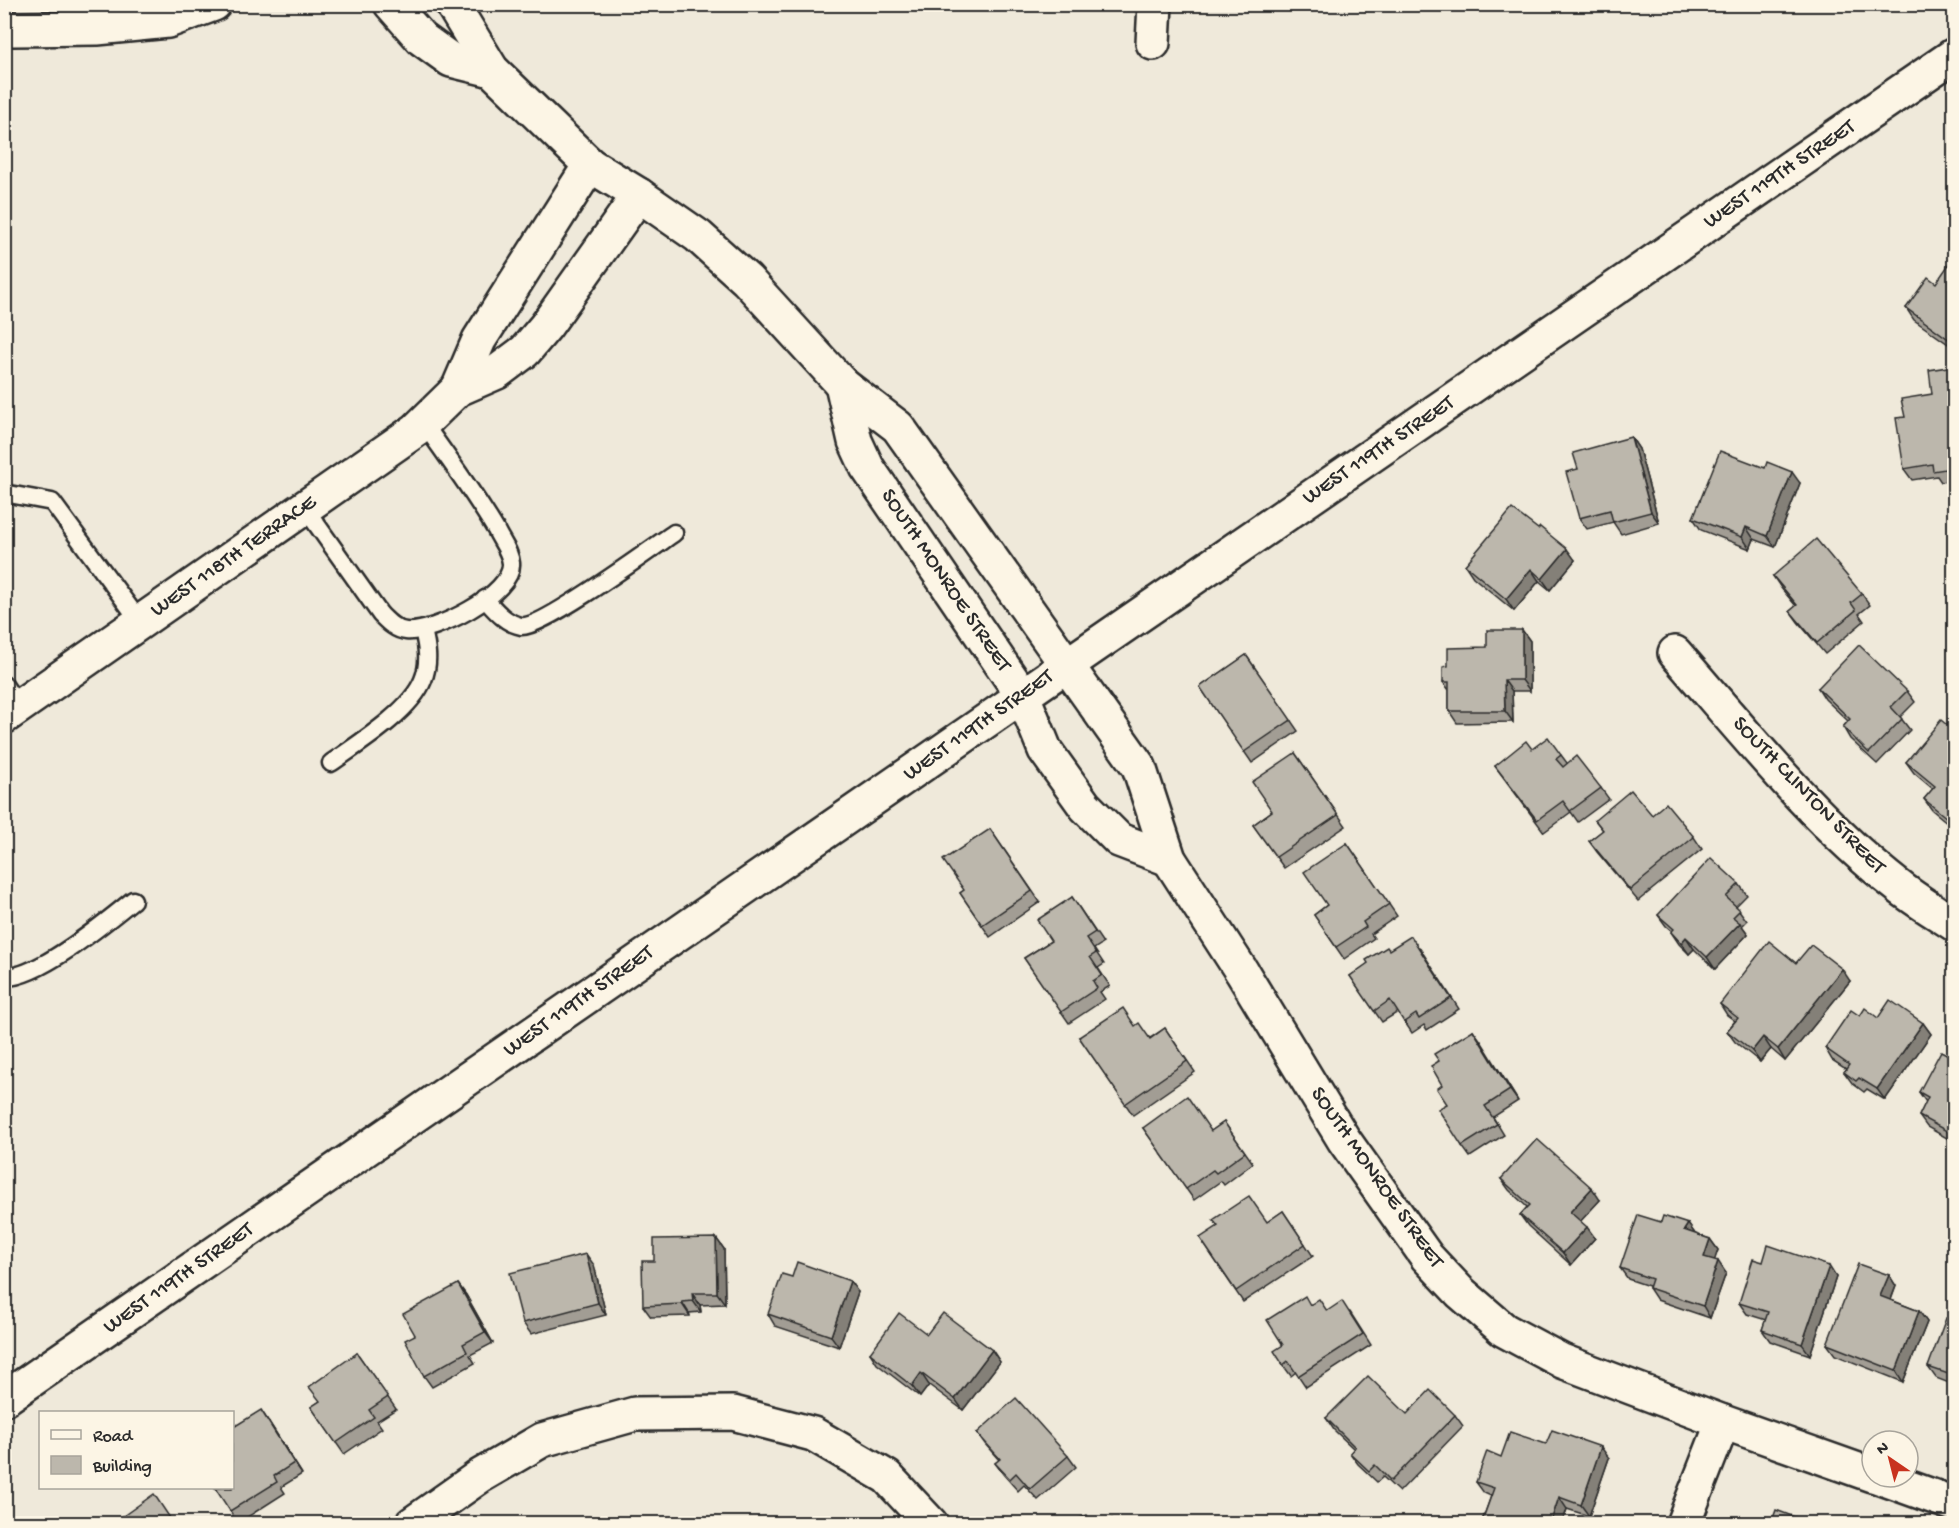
<svg xmlns="http://www.w3.org/2000/svg" width="1959" height="1528" font-family="'Gochi Hand',sans-serif">
<style>
.lines{fill:none;stroke-linecap:round;stroke-linejoin:round}
.service-casing{stroke:#2b2b2b;stroke-width:21}
.minor-casing{stroke:#2b2b2b;stroke-width:38}
.secondary-casing{stroke:#2b2b2b;stroke-width:38}
.service{stroke:#fcf5e5;stroke-width:16}
.minor{stroke:#fcf5e5;stroke-width:33}
.secondary{stroke:#fcf5e5;stroke-width:33}
.wall{fill:#a29d94;stroke:#2b2b2b;stroke-width:1.5}
.shaded-wall{fill:#848078;stroke:#2b2b2b;stroke-width:1.5}
.building{fill:#bcb7ac;stroke:#2b2b2b;stroke-width:1.5}
.labels{text-anchor:middle;dominant-baseline:central;stroke-width:5;stroke-linejoin:round;paint-order:stroke}
.street-label{font-size:22px;fill:#2b2b2b;stroke:#fcf5e5}
</style>
<rect width="100%" height="100%" fill="#efe9da"/>
<filter id="ink" filterUnits="userSpaceOnUse"><feTurbulence type="fractalNoise" baseFrequency=".0167" numOctaves="2"/><feDisplacementMap in="SourceGraphic" scale="12" xChannelSelector="R" yChannelSelector="G"/><feConvolveMatrix kernelMatrix="1 2 1 2 8 2 1 2 1" color-interpolation-filters="sRGB"/></filter>
<g filter="url(#ink)">
<g class="lines">
<defs>
<g id="service">
<path d="M 4,497 L 9,494 L 52,502 L 141,623"/>
<path d="M 305,508 L 380,614 C 387,621 395,630 406,631 C 433,634 514,594 511,563 C 510,551 501,541 496,530 C 474,493 449,459 424,424"/>
<path d="M 485,599 C 495,610 505,623 521,626 C 541,629 651,549 674,533"/>
<path d="M 4,685 L 19,707"/>
<path d="M 331,763 C 358,744 411,711 423,680 C 430,663 427,646 423,630"/>
<path d="M 4,977 C 37,979 106,922 133,900"/>
</g>
<g id="minor">
<path d="M 391,4 L 422,39 L 451,60 L 492,70"/>
<path d="M 452,4 L 492,70 L 590,165 L 639,195 L 698,236 L 747,280 L 842,384 L 898,427 L 1139,767 L 1169,859 L 1242,972 L 1344,1140 L 1427,1257 L 1460,1292 L 1504,1330 L 1562,1361 L 1723,1422 L 1872,1475"/>
<path d="M 4,27 L 13,29 L 97,28 L 168,21 L 214,4"/>
<path d="M 1153,43 L 1155,4"/>
<path d="M 842,384 L 855,441 L 867,467 L 1023,696 L 1045,750 L 1085,806 L 1119,840 L 1169,859"/>
<path d="M 458,389 L 479,340 L 590,165"/>
<path d="M 1675,653 C 1745,733 1813,820 1898,886 C 1915,900 1936,912 1954,924"/>
<path d="M 4,717 L 416,430 L 458,389 L 497,372 L 525,351 L 546,326 L 639,195"/>
<path d="M 1879,1477 L 1954,1504"/>
<path d="M 412,1524 L 480,1476 L 542,1440 L 635,1414 L 733,1413 L 813,1434 L 887,1477 L 931,1524"/>
<path d="M 1683,1524 L 1723,1422"/>
</g>
<path id="secondary" d="M 4,1399 L 1067,665 L 1954,55"/>
</defs>
<!-- service casing -->
<use href="#service" class="service-casing"/>
<!-- minor casing -->
<use href="#minor" class="minor-casing"/>
<!-- secondary casing -->
<use href="#secondary" class="secondary-casing"/>
<!-- service -->
<use href="#service" class="service"/>
<!-- minor -->
<use href="#minor" class="minor"/>
<!-- secondary -->
<use href="#secondary" class="secondary"/>
</g>
<!-- wall -->
<g class="wall">
<path d="M 1954,262 L 1954,348 L 1914,320 L 1906,308 L 1936,283 Z"/>
<path d="M 1954,366 L 1954,480 L 1941,482 L 1937,476 L 1912,480 L 1904,469 L 1905,417 L 1932,394 Z"/>
<path d="M 1631,437 L 1639,449 L 1659,523 L 1621,534 L 1613,522 L 1587,529 L 1579,518 L 1578,469 Z"/>
<path d="M 1765,468 L 1800,483 L 1775,547 L 1754,539 L 1750,549 L 1701,530 L 1693,518 Z"/>
<path d="M 1538,529 L 1575,560 L 1550,590 L 1539,581 L 1514,611 L 1473,577 L 1465,565 Z"/>
<path d="M 1773,576 L 1862,594 L 1870,605 L 1859,614 L 1864,621 L 1825,654 L 1798,622 L 1790,611 L 1796,606 L 1781,588 Z"/>
<path d="M 1522,630 L 1530,641 L 1530,691 L 1512,691 L 1513,722 L 1457,723 L 1449,711 L 1449,690 L 1443,682 L 1448,666 Z"/>
<path d="M 1246,655 L 1298,731 L 1252,763 L 1200,687 Z"/>
<path d="M 1818,688 L 1907,691 L 1915,702 L 1900,717 L 1910,730 L 1877,764 L 1850,739 L 1843,727 L 1848,721 L 1825,699 Z"/>
<path d="M 1954,731 L 1954,828 L 1932,810 L 1924,799 L 1933,789 L 1914,773 L 1906,762 Z"/>
<path d="M 1532,749 L 1561,755 L 1567,763 L 1601,788 L 1609,799 L 1578,822 L 1571,812 L 1544,832 L 1495,766 Z"/>
<path d="M 1295,753 L 1346,826 L 1284,868 L 1253,825 L 1272,811 Z"/>
<path d="M 1652,815 L 1694,837 L 1702,849 L 1638,901 L 1597,852 L 1589,841 L 1603,830 L 1595,820 Z"/>
<path d="M 990,829 L 1040,902 L 990,937 L 960,893 L 964,890 Z"/>
<path d="M 1347,843 L 1397,916 L 1371,934 L 1374,938 L 1344,959 L 1314,915 L 1327,905 Z"/>
<path d="M 1739,884 L 1747,895 L 1736,906 L 1747,921 L 1742,926 L 1748,934 L 1715,969 L 1694,949 L 1689,954 L 1679,944 L 1671,932 L 1672,931 L 1666,926 L 1658,915 Z"/>
<path d="M 1072,897 L 1103,943 L 1094,949 L 1104,964 L 1098,968 L 1110,986 L 1100,992 L 1105,999 L 1069,1023 L 1024,958 L 1051,941 Z"/>
<path d="M 1419,947 L 1459,1009 L 1427,1030 L 1424,1025 L 1412,1033 L 1398,1012 L 1382,1022 L 1350,976 L 1389,950 Z"/>
<path d="M 1796,963 L 1850,981 L 1785,1061 L 1771,1049 L 1760,1062 L 1735,1042 L 1727,1031 L 1735,1021 L 1727,1015 L 1720,1004 Z"/>
<path d="M 1860,1016 L 1923,1023 L 1931,1034 L 1885,1100 L 1867,1089 L 1864,1092 L 1852,1083 L 1844,1072 L 1846,1069 L 1832,1060 L 1825,1048 Z"/>
<path d="M 1135,1026 L 1150,1038 L 1165,1028 L 1195,1072 L 1133,1115 L 1079,1037 Z"/>
<path d="M 1473,1030 L 1518,1101 L 1493,1117 L 1504,1135 L 1470,1157 L 1462,1146 L 1447,1104 L 1439,1061 Z"/>
<path d="M 1954,1058 L 1954,1142 L 1927,1127 L 1919,1116 L 1926,1102 L 1919,1092 Z"/>
<path d="M 1224,1122 L 1253,1163 L 1224,1185 L 1221,1181 L 1194,1200 L 1143,1128 L 1211,1131 Z"/>
<path d="M 1501,1179 L 1600,1200 L 1580,1221 L 1595,1238 L 1571,1265 L 1528,1226 L 1520,1215 L 1527,1207 L 1509,1190 Z"/>
<path d="M 1283,1211 L 1313,1256 L 1243,1302 L 1200,1238 L 1267,1222 Z"/>
<path d="M 1688,1224 L 1695,1234 L 1710,1239 L 1718,1250 L 1714,1260 L 1726,1273 L 1710,1318 L 1657,1300 L 1649,1288 L 1649,1286 L 1628,1279 L 1620,1268 Z"/>
<path d="M 716,1238 L 724,1249 L 725,1304 L 700,1305 L 701,1312 L 689,1313 L 690,1316 L 651,1317 L 643,1306 L 654,1261 Z"/>
<path d="M 1763,1262 L 1836,1277 L 1810,1355 L 1770,1341 L 1762,1330 L 1766,1320 L 1747,1314 L 1739,1303 Z"/>
<path d="M 594,1265 L 606,1315 L 531,1334 L 523,1323 Z"/>
<path d="M 1889,1275 L 1896,1286 L 1891,1300 L 1919,1311 L 1927,1322 L 1903,1382 L 1835,1355 L 1827,1344 Z"/>
<path d="M 792,1277 L 858,1292 L 839,1347 L 775,1326 L 768,1314 Z"/>
<path d="M 458,1284 L 466,1295 L 493,1343 L 470,1355 L 475,1363 L 432,1387 L 424,1376 L 415,1335 Z"/>
<path d="M 1311,1304 L 1327,1311 L 1350,1312 L 1371,1345 L 1306,1387 L 1296,1372 L 1291,1376 L 1283,1365 L 1283,1345 Z"/>
<path d="M 1954,1322 L 1954,1385 L 1936,1378 L 1928,1367 Z"/>
<path d="M 927,1334 L 992,1350 L 1000,1362 L 963,1410 L 929,1385 L 920,1397 L 877,1364 L 870,1353 Z"/>
<path d="M 357,1353 L 396,1409 L 377,1421 L 382,1428 L 344,1454 L 311,1407 L 320,1401 Z"/>
<path d="M 1407,1414 L 1455,1415 L 1463,1426 L 1399,1492 L 1383,1477 L 1377,1482 L 1358,1464 L 1350,1453 L 1354,1449 L 1334,1430 L 1326,1418 Z"/>
<path d="M 269,1422 L 302,1474 L 281,1487 L 285,1493 L 238,1523 L 230,1511 Z"/>
<path d="M 977,1433 L 1068,1456 L 1076,1467 L 1038,1500 L 1024,1485 L 1018,1491 L 1003,1474 L 995,1463 L 999,1460 L 985,1444 Z"/>
<path d="M 1546,1444 L 1609,1458 L 1589,1516 L 1567,1509 L 1562,1524 L 1481,1524 L 1491,1496 L 1484,1493 L 1476,1482 L 1501,1457 Z"/>
</g>
<!-- shaded-wall -->
<g class="shaded-wall">
<path d="M 1631,437 L 1639,449 L 1659,523 L 1651,512 Z"/>
<path d="M 1950,461 L 1954,467 L 1954,472 L 1952,468 Z"/>
<path d="M 1792,472 L 1800,483 L 1775,547 L 1767,536 Z"/>
<path d="M 1746,527 L 1754,539 L 1750,549 L 1742,537 Z"/>
<path d="M 1567,549 L 1575,560 L 1550,590 L 1542,579 Z"/>
<path d="M 1531,569 L 1539,581 L 1514,611 L 1506,599 Z"/>
<path d="M 1522,630 L 1530,641 L 1530,691 L 1522,680 Z"/>
<path d="M 1504,680 L 1512,691 L 1513,722 L 1505,711 Z"/>
<path d="M 1740,923 L 1748,934 L 1715,969 L 1707,957 Z"/>
<path d="M 1686,937 L 1694,949 L 1689,954 L 1681,943 Z"/>
<path d="M 1842,969 L 1850,981 L 1785,1061 L 1778,1049 Z"/>
<path d="M 1923,1023 L 1931,1034 L 1885,1100 L 1877,1089 Z"/>
<path d="M 1473,1030 L 1481,1041 L 1518,1101 L 1510,1090 Z"/>
<path d="M 1763,1037 L 1771,1049 L 1760,1062 L 1752,1051 Z"/>
<path d="M 1592,1188 L 1600,1200 L 1578,1224 L 1570,1212 Z"/>
<path d="M 1688,1224 L 1696,1235 L 1684,1230 Z"/>
<path d="M 1587,1227 L 1595,1238 L 1571,1265 L 1563,1253 Z"/>
<path d="M 716,1238 L 724,1249 L 725,1304 L 717,1293 Z"/>
<path d="M 1710,1239 L 1718,1250 L 1712,1268 L 1704,1257 Z"/>
<path d="M 586,1254 L 594,1265 L 606,1315 L 598,1303 Z"/>
<path d="M 1718,1261 L 1726,1273 L 1710,1318 L 1703,1306 Z"/>
<path d="M 1829,1266 L 1836,1277 L 1810,1355 L 1802,1344 Z"/>
<path d="M 1889,1275 L 1896,1286 L 1888,1307 L 1880,1296 Z"/>
<path d="M 850,1281 L 858,1292 L 839,1347 L 831,1336 Z"/>
<path d="M 458,1284 L 466,1295 L 493,1343 L 485,1332 Z"/>
<path d="M 692,1293 L 700,1305 L 701,1312 L 693,1301 Z"/>
<path d="M 682,1302 L 689,1313 L 690,1316 L 682,1304 Z"/>
<path d="M 1919,1311 L 1927,1322 L 1903,1382 L 1896,1371 Z"/>
<path d="M 992,1350 L 1000,1362 L 963,1410 L 955,1399 Z"/>
<path d="M 921,1373 L 929,1385 L 920,1397 L 912,1386 Z"/>
<path d="M 261,1410 L 269,1422 L 302,1474 L 294,1463 Z"/>
<path d="M 1601,1447 L 1609,1458 L 1589,1516 L 1581,1505 Z"/>
<path d="M 1559,1497 L 1567,1509 L 1562,1524 L 1550,1524 Z"/>
</g>
<!-- building -->
<g class="building">
<path d="M 1952,260 L 1954,262 L 1954,343 L 1906,308 L 1928,277 L 1936,283 Z"/>
<path d="M 1954,366 L 1954,460 L 1950,461 L 1952,468 L 1933,471 L 1932,464 L 1904,469 L 1896,418 L 1905,417 L 1901,399 L 1932,394 L 1929,370 Z"/>
<path d="M 1631,437 L 1651,512 L 1613,522 L 1610,510 L 1579,518 L 1566,472 L 1578,469 L 1573,453 Z"/>
<path d="M 1720,451 L 1765,468 L 1767,462 L 1792,472 L 1767,536 L 1746,527 L 1742,537 L 1693,518 Z"/>
<path d="M 1512,509 L 1538,529 L 1540,527 L 1567,549 L 1542,579 L 1531,569 L 1506,599 L 1465,565 Z"/>
<path d="M 1954,522 L 1954,532 L 1950,527 Z"/>
<path d="M 1816,539 L 1862,594 L 1851,603 L 1856,610 L 1817,643 L 1790,611 L 1797,605 L 1773,576 Z"/>
<path d="M 1487,630 L 1522,630 L 1522,680 L 1504,680 L 1505,711 L 1449,711 L 1449,682 L 1443,682 L 1443,667 L 1448,666 L 1448,648 L 1487,647 Z"/>
<path d="M 1859,645 L 1907,691 L 1891,707 L 1902,719 L 1869,753 L 1843,727 L 1850,719 L 1818,688 Z"/>
<path d="M 1246,655 L 1291,720 L 1244,752 L 1200,687 Z"/>
<path d="M 1941,720 L 1954,731 L 1954,824 L 1924,799 L 1935,786 L 1906,762 Z"/>
<path d="M 1548,737 L 1561,755 L 1556,759 L 1563,767 L 1576,756 L 1601,788 L 1570,811 L 1563,801 L 1537,820 L 1495,766 L 1526,741 L 1532,749 Z"/>
<path d="M 1295,753 L 1338,815 L 1276,857 L 1253,825 L 1272,811 L 1252,782 Z"/>
<path d="M 1631,790 L 1652,815 L 1666,803 L 1694,837 L 1630,890 L 1589,841 L 1603,830 L 1595,820 Z"/>
<path d="M 990,829 L 1032,891 L 982,925 L 960,893 L 964,890 L 943,860 Z"/>
<path d="M 1347,843 L 1389,904 L 1363,922 L 1366,927 L 1336,947 L 1314,915 L 1327,905 L 1304,872 Z"/>
<path d="M 1711,858 L 1739,884 L 1726,897 L 1740,910 L 1733,917 L 1740,923 L 1707,957 L 1686,937 L 1681,943 L 1671,932 L 1674,929 L 1658,915 Z"/>
<path d="M 1072,897 L 1095,932 L 1086,938 L 1096,953 L 1090,957 L 1102,975 L 1093,981 L 1097,988 L 1061,1012 L 1024,958 L 1051,941 L 1037,920 Z"/>
<path d="M 1411,936 L 1451,998 L 1419,1019 L 1416,1014 L 1404,1022 L 1390,1000 L 1374,1011 L 1350,976 L 1368,963 L 1366,960 L 1387,947 L 1389,950 Z"/>
<path d="M 1769,941 L 1796,963 L 1811,945 L 1842,969 L 1778,1049 L 1763,1037 L 1752,1051 L 1727,1031 L 1738,1018 L 1720,1004 Z"/>
<path d="M 1890,1000 L 1923,1023 L 1877,1089 L 1859,1078 L 1856,1081 L 1844,1072 L 1849,1065 L 1825,1048 L 1851,1010 L 1860,1016 L 1865,1008 L 1878,1018 Z"/>
<path d="M 1123,1008 L 1135,1026 L 1139,1023 L 1150,1039 L 1165,1028 L 1187,1061 L 1125,1104 L 1079,1037 Z"/>
<path d="M 1473,1030 L 1510,1090 L 1485,1106 L 1497,1124 L 1462,1146 L 1438,1109 L 1447,1104 L 1437,1089 L 1442,1085 L 1431,1066 L 1439,1061 L 1434,1054 Z"/>
<path d="M 1941,1051 L 1954,1058 L 1954,1135 L 1919,1116 L 1928,1097 L 1919,1092 Z"/>
<path d="M 1187,1096 L 1211,1131 L 1224,1122 L 1245,1152 L 1216,1173 L 1213,1170 L 1186,1189 L 1143,1128 Z"/>
<path d="M 1537,1139 L 1592,1188 L 1570,1212 L 1587,1227 L 1563,1253 L 1520,1215 L 1530,1205 L 1501,1179 Z"/>
<path d="M 1249,1196 L 1267,1222 L 1283,1211 L 1305,1244 L 1236,1291 L 1200,1238 L 1218,1226 L 1213,1220 Z"/>
<path d="M 1638,1215 L 1661,1222 L 1663,1216 L 1688,1224 L 1684,1230 L 1710,1239 L 1704,1257 L 1718,1261 L 1703,1306 L 1649,1288 L 1652,1279 L 1620,1268 Z"/>
<path d="M 716,1238 L 717,1293 L 692,1293 L 693,1301 L 682,1302 L 682,1304 L 643,1306 L 642,1261 L 654,1261 L 654,1239 Z"/>
<path d="M 1768,1245 L 1829,1266 L 1802,1344 L 1762,1330 L 1768,1312 L 1739,1303 L 1753,1259 L 1763,1262 Z"/>
<path d="M 586,1254 L 598,1303 L 523,1323 L 510,1273 Z"/>
<path d="M 797,1262 L 850,1281 L 831,1336 L 768,1314 L 782,1274 L 792,1277 Z"/>
<path d="M 1858,1264 L 1889,1275 L 1880,1296 L 1919,1311 L 1896,1371 L 1827,1344 Z"/>
<path d="M 458,1284 L 485,1332 L 463,1344 L 467,1352 L 424,1376 L 405,1340 L 415,1335 L 403,1314 Z"/>
<path d="M 1305,1296 L 1310,1305 L 1319,1299 L 1327,1311 L 1342,1301 L 1363,1334 L 1298,1376 L 1288,1361 L 1283,1365 L 1274,1351 L 1283,1345 L 1267,1320 Z"/>
<path d="M 899,1313 L 927,1334 L 943,1313 L 992,1350 L 955,1399 L 921,1373 L 912,1386 L 870,1353 Z"/>
<path d="M 1946,1318 L 1954,1322 L 1954,1376 L 1928,1367 Z"/>
<path d="M 357,1353 L 388,1397 L 369,1410 L 374,1417 L 336,1443 L 311,1407 L 320,1401 L 309,1387 Z"/>
<path d="M 1368,1376 L 1407,1414 L 1430,1390 L 1455,1415 L 1391,1481 L 1375,1465 L 1369,1471 L 1350,1453 L 1355,1447 L 1326,1418 Z"/>
<path d="M 1016,1398 L 1068,1456 L 1030,1489 L 1016,1473 L 1010,1479 L 995,1463 L 1000,1459 L 977,1433 Z"/>
<path d="M 261,1410 L 294,1463 L 274,1476 L 277,1482 L 230,1511 L 215,1488 L 232,1488 L 232,1428 Z"/>
<path d="M 1552,1430 L 1601,1447 L 1581,1505 L 1559,1497 L 1550,1524 L 1481,1524 L 1494,1488 L 1476,1482 L 1487,1451 L 1501,1457 L 1510,1432 L 1546,1444 Z"/>
<path d="M 154,1494 L 174,1524 L 112,1524 Z"/>
<path d="M 1776,1510 L 1813,1524 L 1771,1524 Z"/>
<path d="M 1087,1515 L 1091,1524 L 1067,1524 Z"/>
<path d="M 1112,1519 L 1114,1524 L 1100,1524 Z"/>
</g>
</g>
<g class="labels">
<!-- street labels -->
<g class="street-label">
<text transform="translate(1780 175) rotate(-34)">WEST 119TH STREET</text>
<text transform="translate(1379 451) rotate(-34)">WEST 119TH STREET</text>
<text transform="translate(234 557) rotate(-35)">WEST 118TH TERRACE</text>
<text transform="translate(945 581) rotate(56)">SOUTH MONROE STREET</text>
<text transform="translate(979 726) rotate(-35)">WEST 119TH STREET</text>
<text transform="translate(1808 796) rotate(46)">SOUTH CLINTON STREET</text>
<text transform="translate(579 1002) rotate(-35)">WEST 119TH STREET</text>
<text transform="translate(1376 1178) rotate(55)">SOUTH MONROE STREET</text>
<text transform="translate(179 1279) rotate(-35)">WEST 119TH STREET</text>
</g>
</g>
<!-- margin -->
<rect width="1959" height="1528" fill="none" stroke="#fcf5e5" stroke-width="24"/>
<rect x="12" y="12" width="1935" height="1504" fill="none" stroke="#2b2b2b" stroke-width="2" filter="url(#ink)"/>
<!-- legend -->
<rect x="39" y="1411" width="195" height="78" fill="#fcf5e5" stroke="#a8a49b" stroke-width="1.5"/>
<rect x="51" y="1430" width="30" height="9" fill="#fcf5e5" stroke="#a8a49b" stroke-width="1.5"/>
<text x="93" y="1441" font-size="18" fill="#2b2b2b">Road</text>
<rect x="51" y="1456" width="30" height="18" fill="#bcb7ac" stroke="#a8a49b" stroke-width="1.5"/>
<text x="93" y="1471" font-size="18" fill="#2b2b2b">Building</text>
<!-- north arrow -->
<g transform="translate(1890 1459) rotate(325)"><circle r="28" fill="#fcf5e5" stroke="#a8a49b" stroke-width="1.5"/>
<path d="M0-4.5L10 22L0 15L-10 22Z" fill="#c8321e"/>
<text y="-9" font-size="16" font-weight="bold" text-anchor="middle" fill="#2b2b2b">N</text>
</g>
</svg>
